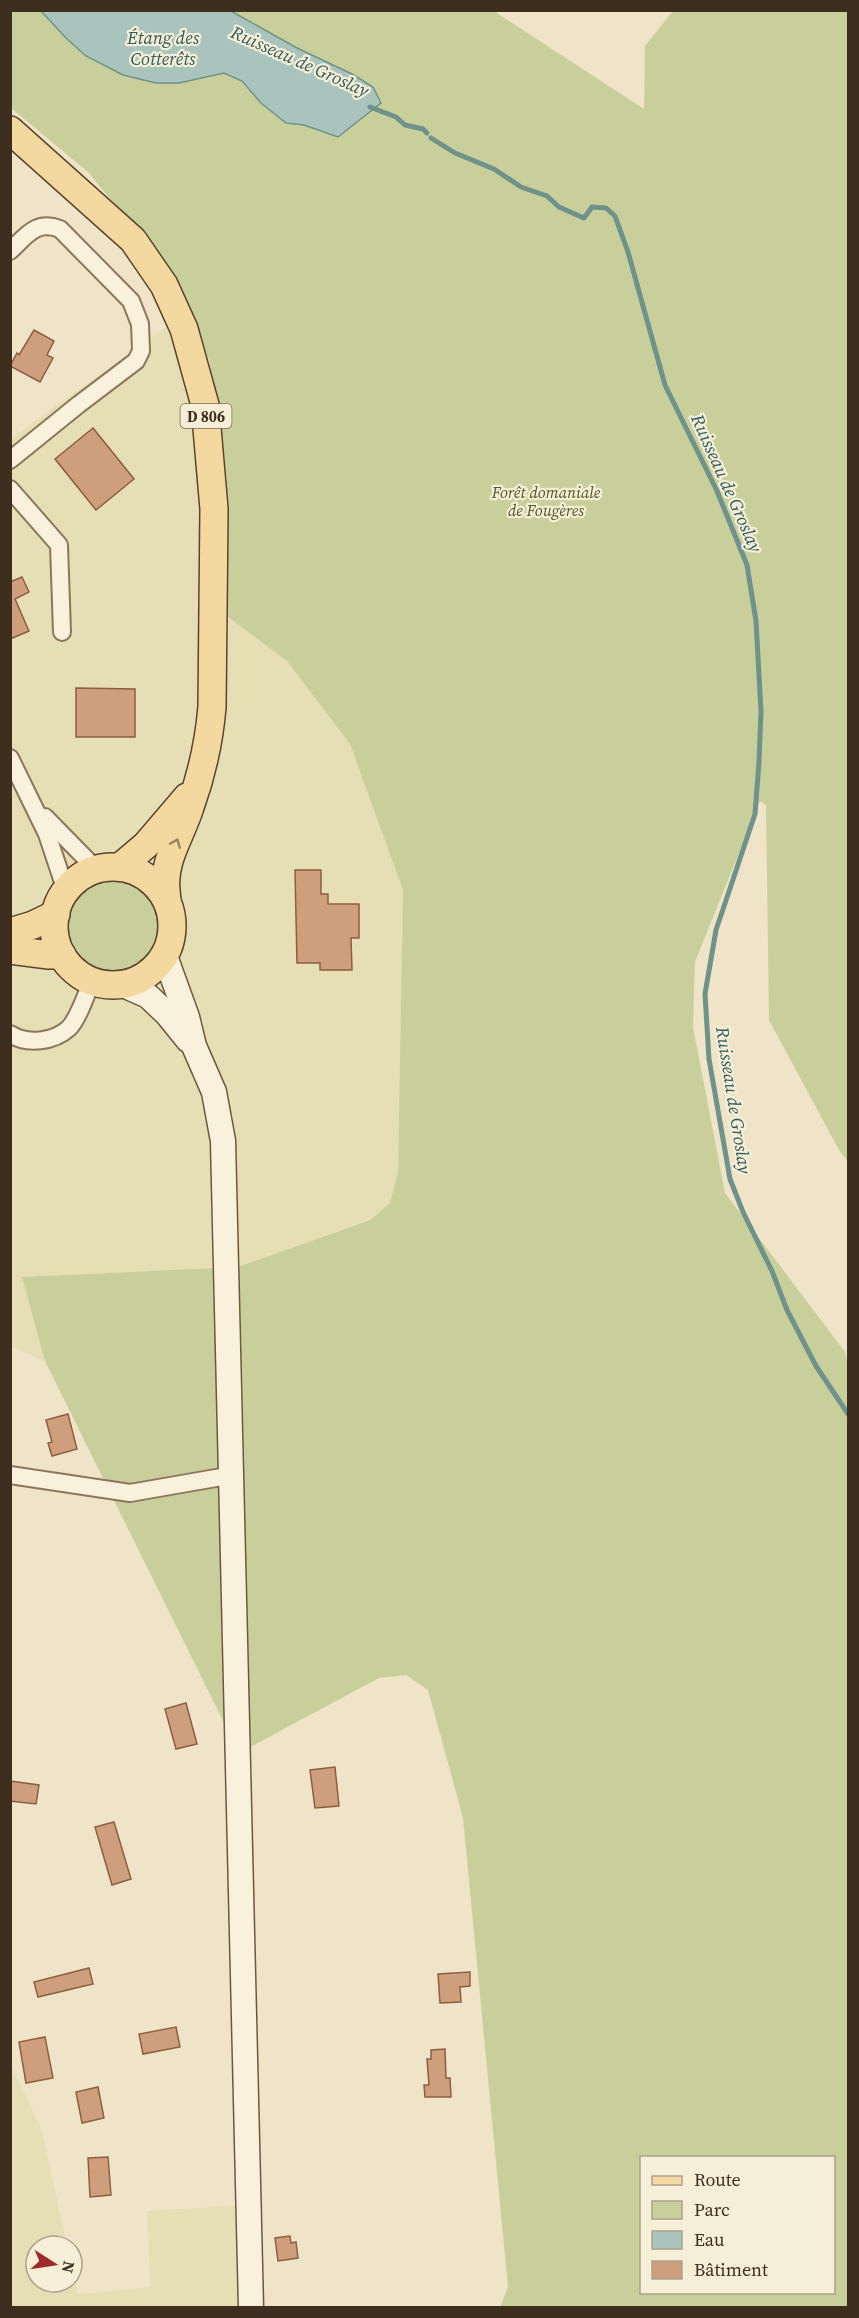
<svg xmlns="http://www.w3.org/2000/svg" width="859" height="2318" font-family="'Source Serif 4',serif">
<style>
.farmland{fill:#e6deb5}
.green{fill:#c9cf9b;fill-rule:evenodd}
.water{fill:#a9c4bc;stroke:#6f938a;stroke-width:1.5}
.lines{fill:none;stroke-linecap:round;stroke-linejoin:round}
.stream{stroke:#6f938a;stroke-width:5}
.building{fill:#cf9f7d;stroke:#8d5f41;stroke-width:1.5}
.minor-casing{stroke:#8d765c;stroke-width:20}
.secondary-casing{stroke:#6f573f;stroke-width:27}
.primary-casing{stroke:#5b4430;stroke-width:30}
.minor{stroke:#faf1dc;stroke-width:16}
.secondary{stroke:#faf1dc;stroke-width:24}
.primary{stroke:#f3d9a0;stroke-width:27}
.oneway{stroke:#988460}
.labels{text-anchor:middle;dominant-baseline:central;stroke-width:4.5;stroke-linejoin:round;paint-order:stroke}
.shield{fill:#f7eed8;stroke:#756857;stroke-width:1.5}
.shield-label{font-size:15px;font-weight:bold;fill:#3d2e20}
.park-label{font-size:16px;font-style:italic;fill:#4d5a26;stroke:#f7eed8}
.water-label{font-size:18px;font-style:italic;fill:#2f5d5a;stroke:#f7eed8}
</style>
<rect width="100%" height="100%" fill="#f0e4c8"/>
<!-- farmland -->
<g class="farmland">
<path d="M 187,312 L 210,362 L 207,600 L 287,661 L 350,744 L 403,890 L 398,1172 L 391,1203 L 370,1219 L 238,1267 L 22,1277 L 45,1361 L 10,1346 L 10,439 Z"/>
<path d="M 10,2064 L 42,2130 L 67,2246 L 36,2246 L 36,2282 L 72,2282 L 72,2267 L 78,2294 L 150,2287 L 147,2211 L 239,2205 L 239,2307 L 11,2307 Z"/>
</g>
<!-- green -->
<g class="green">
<path d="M 10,11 L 41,11 L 66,38 L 156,83 L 179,83 L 224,73 L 242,81 L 261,103 L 286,123 L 304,125 L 338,137 L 381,103 L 352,74 L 297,48 L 231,11 L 494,11 L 644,109 L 645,46 L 673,11 L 848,11 L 848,1162 L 839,1150 L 769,1020 L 766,805 L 760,801 L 695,962 L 693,1027 L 725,1193 L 845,1352 L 848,1363 L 848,2307 L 500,2307 L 508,2287 L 463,1818 L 428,1690 L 406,1675 L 379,1678 L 239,1753 L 45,1361 L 22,1277 L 238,1267 L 370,1220 L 390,1203 L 398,1172 L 403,890 L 350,744 L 287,661 L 207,601 L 210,362 L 168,270 L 88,172 L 11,108 ZM 642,2158 L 834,2158 L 834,2292 L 642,2292 Z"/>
<circle cx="113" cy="925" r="47"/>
</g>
<!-- water -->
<path class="water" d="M 41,11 L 231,11 L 297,48 L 352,74 L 373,87 L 381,103 L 338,137 L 304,125 L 286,123 L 261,103 L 242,81 L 224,73 L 179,83 L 156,83 L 123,75 L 86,56 L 66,38 Z"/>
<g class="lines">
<!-- stream -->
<g class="stream">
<path d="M 370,107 L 396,117 L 405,125 L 423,129 L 427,133"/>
<path d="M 431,138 L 455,153 L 494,169 L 521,187 L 547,196 L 559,207 L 584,218 L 592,207 L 606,208 L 615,216 L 628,252 L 665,385 L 717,491 L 747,565 L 756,621 L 761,711 L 759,762 L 755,814 L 716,930 L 705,994 L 709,1059 L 730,1179 L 743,1212 L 772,1271 L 787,1310 L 816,1366 L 848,1414"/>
</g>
</g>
<!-- building -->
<g class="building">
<path d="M 34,330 L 54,341 L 47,355 L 53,358 L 40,382 L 10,366 L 17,353 L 19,355 Z"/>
<path d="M 93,428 L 134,479 L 96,510 L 55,459 Z"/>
<path d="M 22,577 L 29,592 L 15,599 L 29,631 L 10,639 L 10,582 Z"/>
<path d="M 76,688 L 135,689 L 135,737 L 76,737 Z"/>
<path d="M 295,870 L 321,870 L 321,894 L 328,894 L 328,904 L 359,904 L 359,938 L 351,938 L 352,970 L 320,970 L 320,963 L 297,963 Z"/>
<path d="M 68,1414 L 77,1449 L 52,1456 L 48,1443 L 52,1442 L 46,1420 Z"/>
<path d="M 186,1703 L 197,1744 L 176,1749 L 165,1709 Z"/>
<path d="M 335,1767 L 339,1806 L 315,1808 L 310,1770 Z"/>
<path d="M 10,1781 L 39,1785 L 36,1804 L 10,1801 Z"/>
<path d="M 114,1822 L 131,1879 L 112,1885 L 95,1827 Z"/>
<path d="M 89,1968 L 93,1984 L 38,1997 L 34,1982 Z"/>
<path d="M 470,1972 L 470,1986 L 460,1987 L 461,2002 L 440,2003 L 438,1974 Z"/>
<path d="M 176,2027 L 180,2047 L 143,2054 L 139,2034 Z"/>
<path d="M 45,2037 L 53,2078 L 26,2083 L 19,2042 Z"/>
<path d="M 445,2049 L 446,2078 L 450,2078 L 451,2097 L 425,2097 L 424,2085 L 429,2085 L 427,2059 L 431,2059 L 431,2050 Z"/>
<path d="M 98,2087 L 104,2118 L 82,2123 L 76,2092 Z"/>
<path d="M 108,2157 L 111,2195 L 90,2197 L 88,2158 Z"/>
<path d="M 290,2236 L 291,2243 L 296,2242 L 298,2258 L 278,2261 L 275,2238 Z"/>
</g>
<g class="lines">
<defs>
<g id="minor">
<path d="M 10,251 C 27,235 36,220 60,229 L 131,301 L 140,324 L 141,351 L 136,361 L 78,405 L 10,460"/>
<path d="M 10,489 L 59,545 L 62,632"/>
<path d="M 10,758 L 47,834 L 66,891"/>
<path d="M 45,817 L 96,869"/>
<path d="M 10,1034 C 27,1045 54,1042 69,1028 C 78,1019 87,993 92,980"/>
<path d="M 10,1475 L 130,1493 L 233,1475"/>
</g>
<g id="secondary">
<path d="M 165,956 L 187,1017 L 194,1046 L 214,1092 L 223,1141 L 251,2308"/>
<path d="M 121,984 L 148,996 L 167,1014 L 188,1040"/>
</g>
<g id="primary">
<path d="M 10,130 L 133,240 L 164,285 L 184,329 L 205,405 L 214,509 L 212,707 C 209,742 202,774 190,807 C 183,830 168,853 166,877 C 165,884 166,892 167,900"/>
<path d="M 120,867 L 146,845 L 187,797"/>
<circle cx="113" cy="926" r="59"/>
<path d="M 10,932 L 33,925 L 56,914"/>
<path d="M 10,950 L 49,955 L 62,955"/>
</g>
</defs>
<!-- minor casing -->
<use href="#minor" class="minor-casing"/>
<!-- secondary casing -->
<use href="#secondary" class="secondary-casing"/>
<!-- primary casing -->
<use href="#primary" class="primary-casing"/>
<!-- minor -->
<use href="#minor" class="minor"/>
<!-- secondary -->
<use href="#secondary" class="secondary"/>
<!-- primary -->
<use href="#primary" class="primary"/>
</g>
<!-- one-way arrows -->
<defs><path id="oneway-chevron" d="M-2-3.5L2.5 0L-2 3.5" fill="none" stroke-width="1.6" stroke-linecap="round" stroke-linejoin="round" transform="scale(1.5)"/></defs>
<use class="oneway" href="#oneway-chevron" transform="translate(176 843) rotate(-68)"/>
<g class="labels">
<!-- shield labels -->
<rect class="shield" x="180.5" y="404" width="51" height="24" rx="4.5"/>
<g class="shield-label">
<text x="206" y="416">D 806</text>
</g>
<!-- park labels -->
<g class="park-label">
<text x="546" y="492">Forêt domaniale<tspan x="546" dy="18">de Fougères</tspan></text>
</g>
<!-- water labels -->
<g class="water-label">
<text x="163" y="37">Étang des<tspan x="163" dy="21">Cotterêts</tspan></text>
<text transform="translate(300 61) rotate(24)">Ruisseau de Groslay</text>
<text transform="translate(727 483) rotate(66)">Ruisseau de Groslay</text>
<text transform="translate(734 1100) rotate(81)">Ruisseau de Groslay</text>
</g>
</g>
<!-- border -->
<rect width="859" height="2318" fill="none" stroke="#3d2e20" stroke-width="24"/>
<!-- legend -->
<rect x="640" y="2156" width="195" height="138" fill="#f7eed8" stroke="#ada18e" stroke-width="1.5"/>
<rect x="652" y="2176" width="30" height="9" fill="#f3d9a0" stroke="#ada18e" stroke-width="1.5"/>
<text x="694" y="2186" font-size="18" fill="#3d2e20">Route</text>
<rect x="652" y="2201" width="30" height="18" fill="#c9cf9b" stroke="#ada18e" stroke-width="1.5"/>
<text x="694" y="2216" font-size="18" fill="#3d2e20">Parc</text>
<rect x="652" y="2231" width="30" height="18" fill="#a9c4bc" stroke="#ada18e" stroke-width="1.5"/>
<text x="694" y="2246" font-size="18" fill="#3d2e20">Eau</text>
<rect x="652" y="2261" width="30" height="18" fill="#cf9f7d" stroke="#ada18e" stroke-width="1.5"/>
<text x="694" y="2276" font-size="18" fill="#3d2e20">Bâtiment</text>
<!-- north arrow -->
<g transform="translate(54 2264) rotate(102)"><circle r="28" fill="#f7eed8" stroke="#ada18e" stroke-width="1.5"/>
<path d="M0-4.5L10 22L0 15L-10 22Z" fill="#9e2a2b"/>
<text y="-9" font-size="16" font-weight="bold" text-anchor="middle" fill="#3d2e20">N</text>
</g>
</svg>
